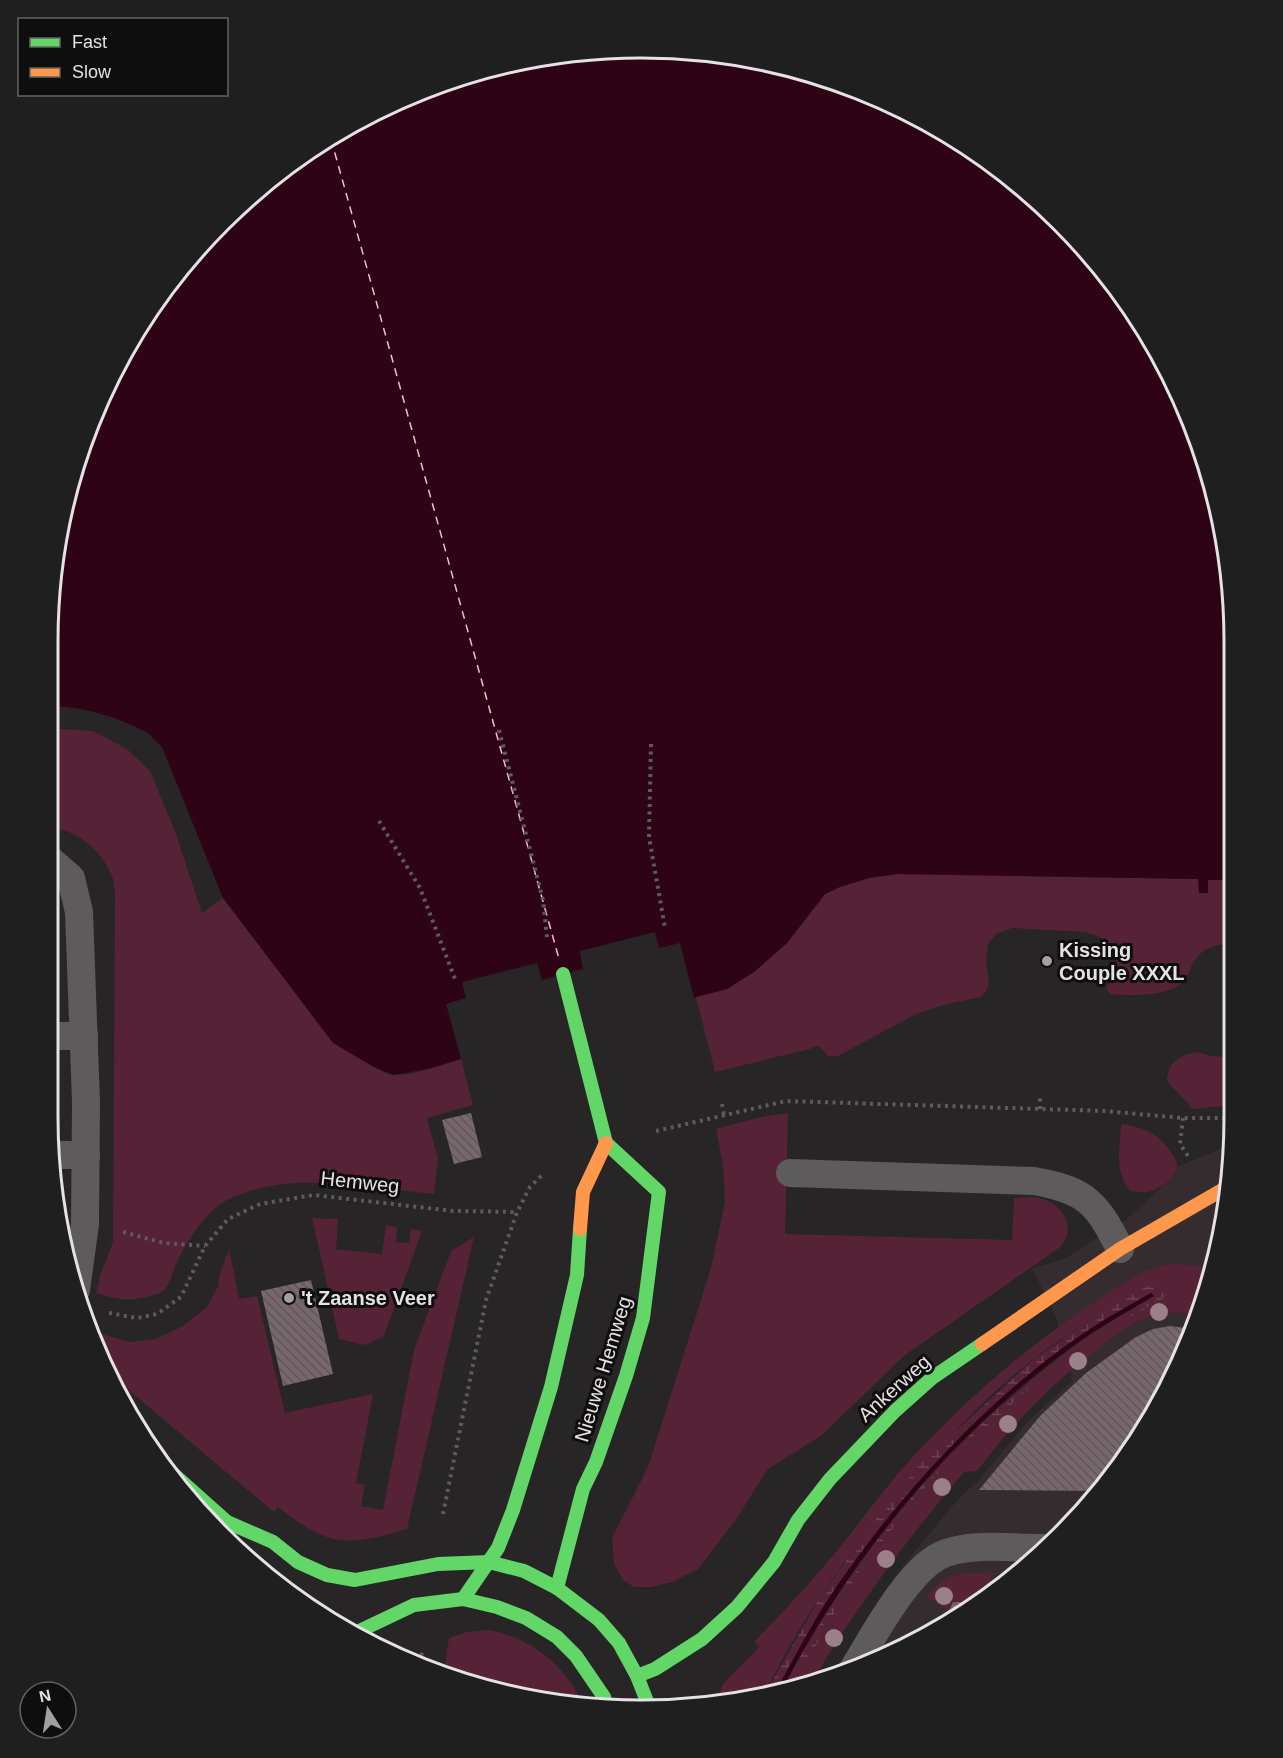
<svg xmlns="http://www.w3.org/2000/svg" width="1283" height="1758" font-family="Arial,sans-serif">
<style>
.built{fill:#352c2f}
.grass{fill:#562236}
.wetland{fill:url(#wetland-marsh)}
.water{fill:#2e0316}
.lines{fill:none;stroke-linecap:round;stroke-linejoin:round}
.ferry{stroke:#fab8cc;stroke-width:1.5;stroke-dasharray:8 6;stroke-linecap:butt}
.building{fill:url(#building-back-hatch)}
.path{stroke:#5d5b5c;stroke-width:4;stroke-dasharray:3 4.5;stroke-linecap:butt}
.lane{stroke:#5d5b5c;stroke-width:28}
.fast{stroke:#63d668;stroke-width:14}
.slow{stroke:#ff974d;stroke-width:14}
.tree{fill:#9a8088}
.poi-dot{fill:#a2a0a0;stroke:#0f0e0e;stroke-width:2}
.labels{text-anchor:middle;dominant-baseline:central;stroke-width:6;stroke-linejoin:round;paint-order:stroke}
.poi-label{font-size:20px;font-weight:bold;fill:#e4e2e2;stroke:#0f0e0e;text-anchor:start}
.street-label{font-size:20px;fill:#e4e2e2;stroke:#0f0e0e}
.rim{fill:none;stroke:#e4e2e2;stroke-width:3}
</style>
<defs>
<pattern id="wetland-marsh" width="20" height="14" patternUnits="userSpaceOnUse" patternTransform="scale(1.5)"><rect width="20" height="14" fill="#562236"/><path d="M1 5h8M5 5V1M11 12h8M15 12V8" fill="none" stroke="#6e4253"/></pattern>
<pattern id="building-back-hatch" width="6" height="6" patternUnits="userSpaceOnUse" patternTransform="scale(1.5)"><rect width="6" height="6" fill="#78686e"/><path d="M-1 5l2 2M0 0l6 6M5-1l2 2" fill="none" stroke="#5e5659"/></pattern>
</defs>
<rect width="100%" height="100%" fill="#272526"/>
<!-- built -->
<path class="built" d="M 1234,1143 L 1234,1156 L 1215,1270 L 1174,1379 L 1112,1478 L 1003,1587 L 869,1665 L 834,1674 L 870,1615 L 906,1562 L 960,1497 L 977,1482 L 1029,1420 L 1072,1381 L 1056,1317 L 1032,1268 L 1064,1259 L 1126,1220 L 1174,1175 L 1177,1167 Z"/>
<!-- grass -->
<g class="grass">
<path d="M 48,728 L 93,731 L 127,749 L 150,771 L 175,831 L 202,913 L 223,898 C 264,951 305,1006 354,1053 C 361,1060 383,1074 394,1075 C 408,1077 446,1064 461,1059 L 473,1105 L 427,1118 L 438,1160 L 434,1194 C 370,1188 287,1169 227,1200 C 206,1212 188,1239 178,1260 C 173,1270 172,1279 165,1289 C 162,1293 159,1293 154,1295 C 132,1302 118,1300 96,1293 L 100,1276 L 113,1242 L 115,893 C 114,887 114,879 111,874 C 101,850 75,828 48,828 Z"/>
<path d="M 897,874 L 1199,879 L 1199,893 L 1208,893 L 1208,880 L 1232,880 L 1232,943 C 1215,945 1202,947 1193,963 C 1190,968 1189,975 1185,980 C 1172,997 1129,996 1110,994 L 1106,988 L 1116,975 L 1118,966 L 1112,947 L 1105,939 L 1086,932 L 1012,928 L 996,934 L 988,944 L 986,962 L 989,982 L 987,990 L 981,997 L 943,1005 L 916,1014 L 838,1056 L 828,1056 L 819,1046 L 814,1046 L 810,1049 L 715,1072 L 696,997 L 727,989 L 754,972 L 787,943 L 825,894 L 840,887 L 869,878 Z"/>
<path d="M 1198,1052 L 1211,1056 L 1233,1057 L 1233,1105 L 1192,1109 C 1185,1098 1174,1091 1167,1080 C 1168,1061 1180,1055 1198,1052 Z"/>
<path d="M 788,1113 L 785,1234 L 1012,1240 L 1014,1198 C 1024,1198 1034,1196 1043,1199 C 1065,1206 1077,1231 1059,1248 L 905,1355 L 821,1436 L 768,1469 L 735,1521 L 698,1569 L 672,1582 L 651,1587 L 634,1587 L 623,1580 L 614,1564 L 612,1538 L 648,1467 L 711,1268 L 725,1202 L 723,1165 L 716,1129 L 761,1117 Z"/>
<path d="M 1121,1124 C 1141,1126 1160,1134 1171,1152 C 1173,1156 1177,1160 1177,1165 C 1177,1178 1159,1189 1148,1192 C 1142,1193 1136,1192 1130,1191 C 1114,1172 1120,1147 1121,1124 Z"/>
<path d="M 312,1218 L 338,1219 L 336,1249 L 382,1254 L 386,1225 L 397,1227 L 396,1242 L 409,1243 L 411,1229 L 422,1231 L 384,1336 L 365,1345 L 339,1339 Z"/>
<path d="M 474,1237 L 407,1529 C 347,1547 328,1547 278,1507 L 274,1512 L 106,1371 L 91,1331 L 130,1342 L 156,1339 L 183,1326 L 207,1307 L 218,1286 L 219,1276 L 229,1249 L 239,1299 L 257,1296 L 285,1413 L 373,1394 L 356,1483 L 365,1485 L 361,1506 L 383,1510 L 414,1350 L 451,1251 Z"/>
<path d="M 1176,1263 L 1215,1269 L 1197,1316 C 1180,1311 1160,1311 1143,1319 C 1124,1327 1106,1342 1090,1355 C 1047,1389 1010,1427 977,1471 L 964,1472 C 930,1512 897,1554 867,1597 C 848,1624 830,1650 815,1679 L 793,1685 L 860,1570 L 932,1479 L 1044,1374 L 1089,1341 L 1172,1292 L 1160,1280 C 1117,1303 1075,1328 1036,1357 C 992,1391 952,1433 916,1475 C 858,1540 803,1613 766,1692 L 715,1705 L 723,1684 L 759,1647 L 754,1642 C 784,1611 813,1580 840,1547 C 861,1521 880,1494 902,1469 C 957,1407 1019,1353 1087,1307 C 1114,1289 1144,1266 1176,1263 Z"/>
<path d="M 965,1573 L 991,1573 L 992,1594 L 955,1615 L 928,1598 L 928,1595 C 939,1582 949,1575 965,1573 Z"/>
<path d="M 488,1630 C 530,1637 565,1665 583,1704 L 526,1699 L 444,1671 L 449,1638 L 467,1632 Z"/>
</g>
<!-- wetland -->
<path class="wetland" d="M 1160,1279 L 1172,1293 L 1089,1341 L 1044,1374 L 932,1479 L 860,1570 L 793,1685 L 783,1688 C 848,1565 935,1455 1045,1369 C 1065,1353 1086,1337 1107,1324 C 1123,1314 1140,1306 1154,1295 L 1151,1293 C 1135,1302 1119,1311 1104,1320 C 999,1386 907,1485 837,1586 C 814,1619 796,1655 777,1689 L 766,1692 L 819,1599 L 874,1522 L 920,1464 L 1034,1359 L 1113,1305 Z"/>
<!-- water -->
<g class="water">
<path d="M 602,49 L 719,53 L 832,79 L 938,127 L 1033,195 L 1112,280 L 1190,414 L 1230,564 L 1232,880 L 1208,880 L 1208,893 L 1199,893 L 1198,879 L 897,874 L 869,878 L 840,887 L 825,894 L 787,943 L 754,972 L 727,989 L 696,997 L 694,998 L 680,943 L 659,948 L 655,932 L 580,951 L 583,969 L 542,980 L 537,963 L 462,982 L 466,998 L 446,1004 L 461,1059 L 428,1069 L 393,1075 L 372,1066 L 333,1043 L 223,898 L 162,747 C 156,742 151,734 144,731 C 115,716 81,706 48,706 L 48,641 L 68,488 L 93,414 L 148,312 L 196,250 L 280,171 L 379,109 L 488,68 Z"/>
<path d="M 1151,1293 L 1154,1296 C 1133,1308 1112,1320 1092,1333 C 965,1418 852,1552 783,1688 L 777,1689 C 796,1655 814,1619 837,1586 C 906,1486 1000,1385 1104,1320 C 1119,1311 1135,1302 1151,1293 Z"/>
</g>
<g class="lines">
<!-- ferry -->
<path class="ferry" d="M 331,139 L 559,959"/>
</g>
<!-- building -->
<g class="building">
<path d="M 471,1113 L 482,1157 L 454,1164 L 442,1120 Z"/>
<path d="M 311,1280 L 333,1374 L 283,1386 L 261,1291 Z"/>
<path d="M 1170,1326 L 1193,1329 L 1174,1379 L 1112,1478 L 1099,1491 L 979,1490 L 1040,1416 L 1086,1373 L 1136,1337 L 1153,1329 Z"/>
<path d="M 953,1602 L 978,1602 L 945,1621 Z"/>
</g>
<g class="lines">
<!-- path -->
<g class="path">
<path d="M 499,730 L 543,900 L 547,937"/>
<path d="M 651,744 L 649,837 L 665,928"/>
<path d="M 379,821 L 420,888 L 455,979"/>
<path d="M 722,1104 L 724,1115"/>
<path d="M 1040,1109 L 1040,1097"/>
<path d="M 1183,1118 L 1180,1144 L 1190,1159"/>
<path d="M 656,1131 L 786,1101 L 1104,1111 L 1183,1118 L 1233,1118"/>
<path d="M 123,1232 L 164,1243 L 205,1246"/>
<path d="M 109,1313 L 137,1318 L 157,1314 L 181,1297 L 205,1246 L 228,1219 L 260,1204 L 314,1195 L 453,1211 L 517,1212"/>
<path d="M 443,1514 L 486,1300 L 517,1212 L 530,1187 L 542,1175"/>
<path d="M 421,1663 L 422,1648"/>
</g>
<!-- lane -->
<g class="lane">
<path d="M 48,858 L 71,878 L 79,912 L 86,1102 L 85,1224 L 76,1290"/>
<path d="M 48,1036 L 84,1036"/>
<path d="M 53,1155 L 86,1155"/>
<path d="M 790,1173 L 1034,1181 C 1086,1190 1097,1203 1120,1249"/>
<path d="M 853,1669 C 873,1637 910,1565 946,1553 C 975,1543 1011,1548 1042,1548"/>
</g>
<!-- fast -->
<g class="fast">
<path d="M 563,974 L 606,1143"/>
<path d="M 171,1472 L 227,1522 L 273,1542 L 298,1562 L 327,1575 L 355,1580 L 438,1564 L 489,1562 L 524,1571 L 557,1588 L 599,1620 L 619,1643 L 637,1676 L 650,1709"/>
<path d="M 557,1588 L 583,1489 L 596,1462 L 626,1376 L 643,1318 L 659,1192 L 606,1143"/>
<path d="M 463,1599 L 498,1548 L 513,1510 L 551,1387 L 577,1275 L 580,1229"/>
<path d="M 355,1633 L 414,1605 L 463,1599 L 497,1607 L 526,1618 L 557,1637 L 576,1656 L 604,1697 L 607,1707"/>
<path d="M 637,1676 L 655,1669 L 702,1639 L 737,1607 L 774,1562 L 798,1520 L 830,1479 L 895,1411 L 932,1378 L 982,1344"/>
</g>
<!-- slow -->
<g class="slow">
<path d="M 580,1229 L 583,1192 L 606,1143"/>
<path d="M 982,1344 L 1120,1249 L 1229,1186"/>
</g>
</g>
<!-- trees -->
<g class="tree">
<circle cx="1159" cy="1312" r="9"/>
<circle cx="1078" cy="1361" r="9"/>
<circle cx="1008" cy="1424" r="9"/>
<circle cx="942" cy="1487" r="9"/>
<circle cx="886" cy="1559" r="9"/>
<circle cx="944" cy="1596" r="9"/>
<circle cx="834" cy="1638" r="9"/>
</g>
<!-- markers -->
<g class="poi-dot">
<circle cx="1047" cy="961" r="6"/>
<circle cx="289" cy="1298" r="6"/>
</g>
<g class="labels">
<!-- poi labels -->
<g class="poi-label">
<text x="1059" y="950">Kissing<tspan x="1059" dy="23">Couple XXXL</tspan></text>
<text x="301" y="1298">'t Zaanse Veer</text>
</g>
<!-- street labels -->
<g class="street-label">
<text transform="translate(360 1182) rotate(6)">Hemweg</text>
<text transform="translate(603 1369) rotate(-73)">Nieuwe Hemweg</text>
<text transform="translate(894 1388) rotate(-42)">Ankerweg</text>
</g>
</g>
<!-- crop -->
<path d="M0 0H1283V1758H0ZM641 58H641A583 583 0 0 1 1224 641V1117A583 583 0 0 1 641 1700H641A583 583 0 0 1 58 1117V641A583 583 0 0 1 641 58Z" fill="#201f1f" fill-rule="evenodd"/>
<path class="rim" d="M641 58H641A583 583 0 0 1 1224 641V1117A583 583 0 0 1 641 1700H641A583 583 0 0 1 58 1117V641A583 583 0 0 1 641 58Z"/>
<!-- legend -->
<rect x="18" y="18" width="210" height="78" fill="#0f0e0e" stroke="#646363" stroke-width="1.5"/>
<rect x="30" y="38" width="30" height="9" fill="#63d668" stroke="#646363" stroke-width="1.5"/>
<text x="72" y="48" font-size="18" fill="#e4e2e2">Fast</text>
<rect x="30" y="68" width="30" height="9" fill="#ff974d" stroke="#646363" stroke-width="1.5"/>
<text x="72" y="78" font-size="18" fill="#e4e2e2">Slow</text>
<!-- north arrow -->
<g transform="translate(48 1710) rotate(348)"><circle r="28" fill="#0f0e0e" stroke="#646363" stroke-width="1.5"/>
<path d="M0-4.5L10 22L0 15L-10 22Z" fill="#a2a0a0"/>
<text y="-9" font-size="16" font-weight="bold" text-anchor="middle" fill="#e4e2e2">N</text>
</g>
</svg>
